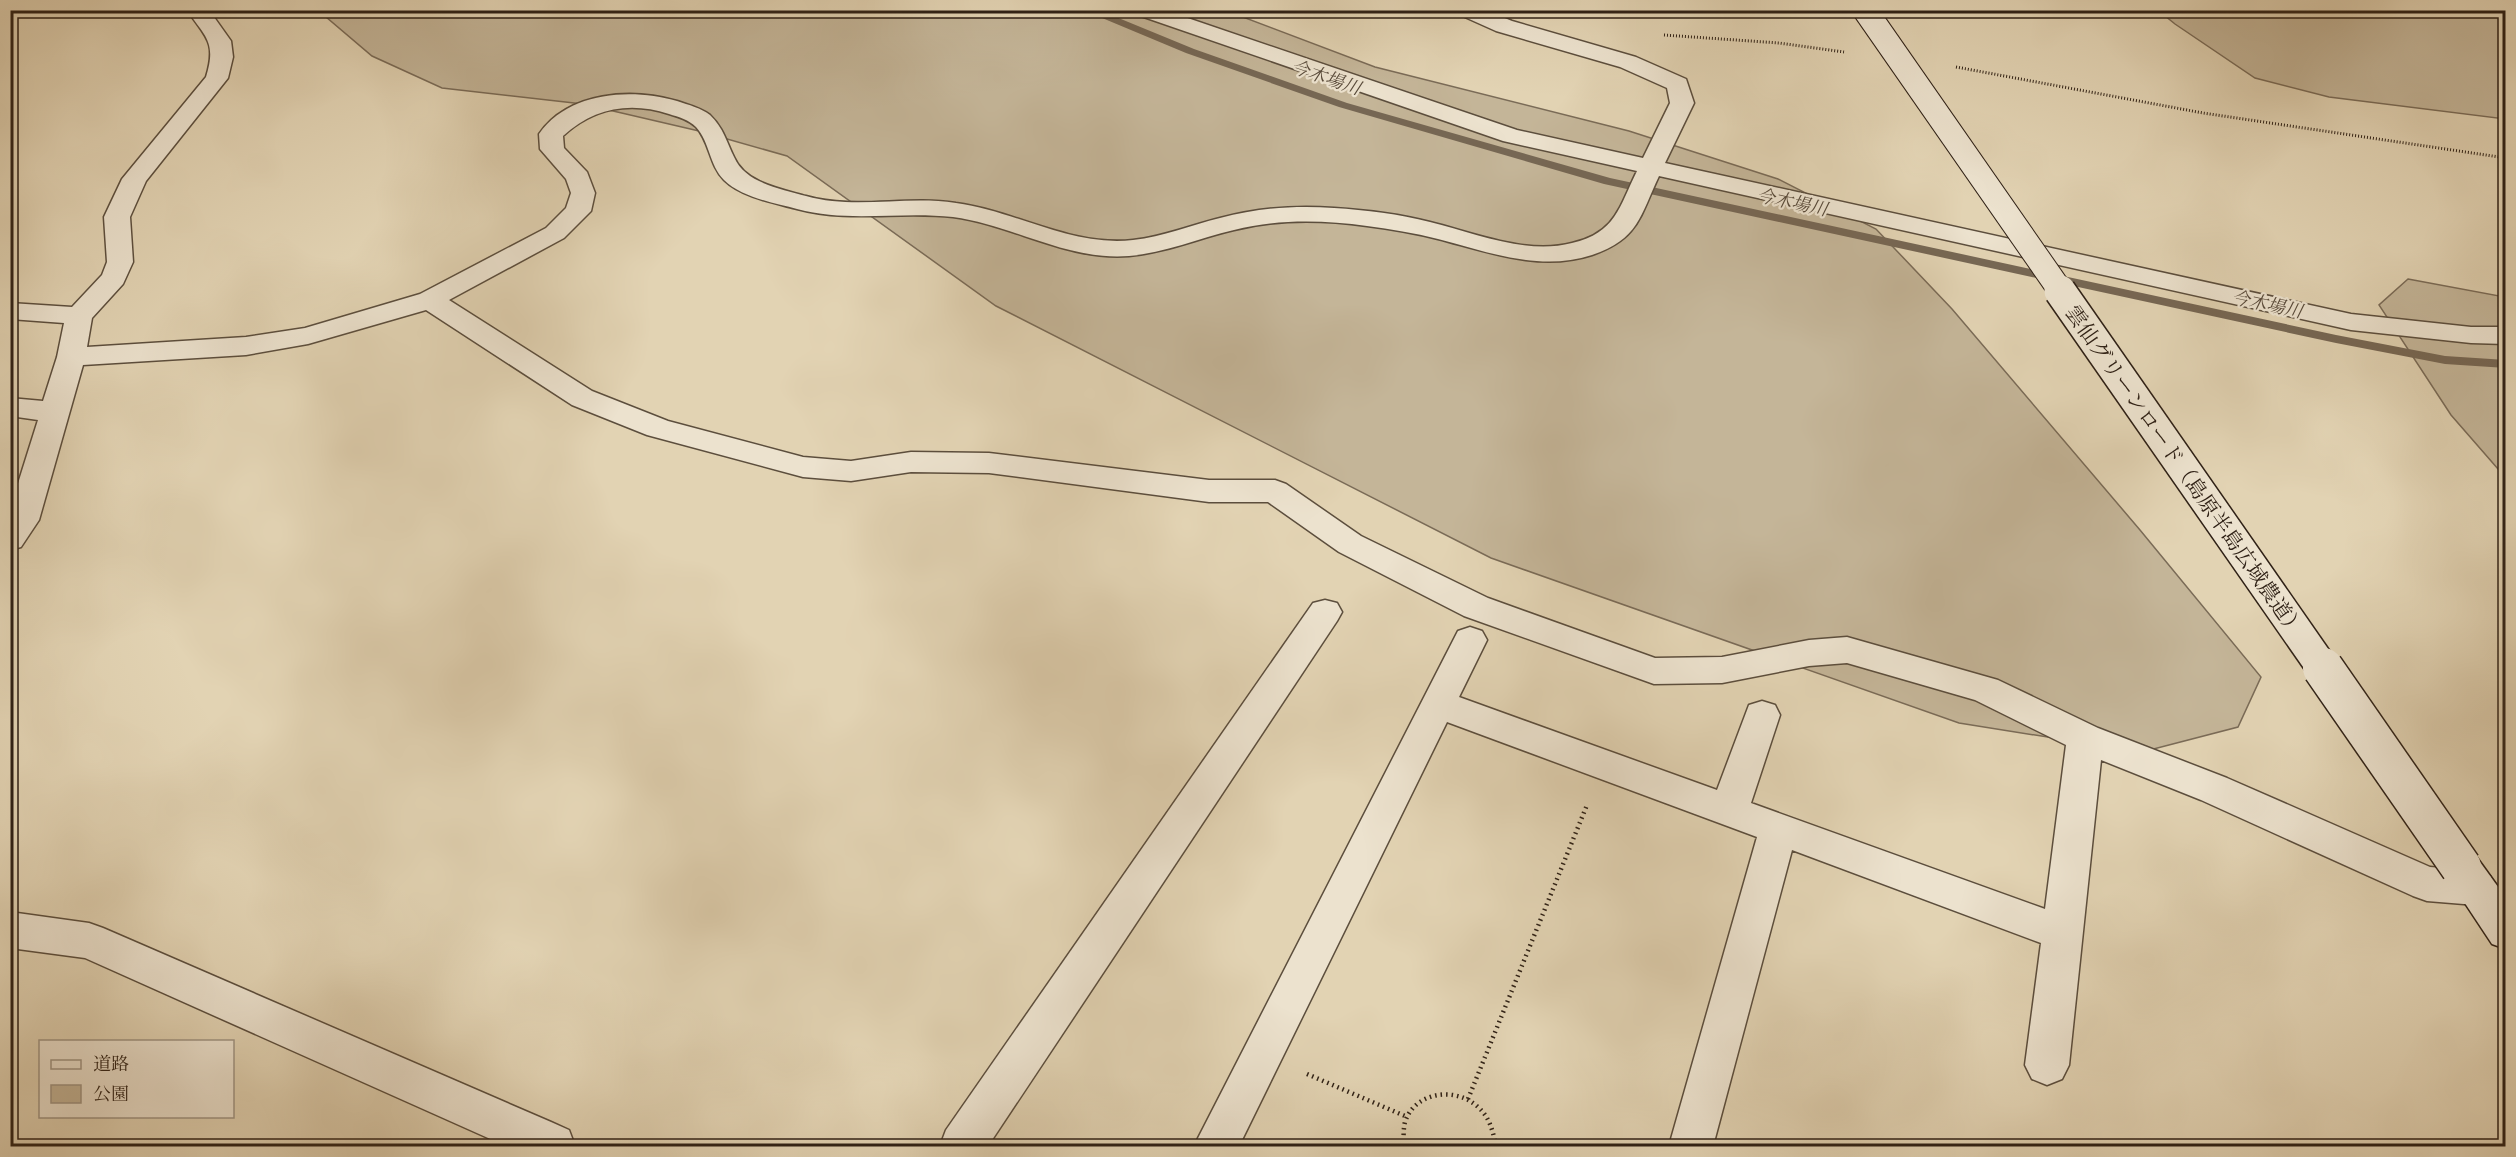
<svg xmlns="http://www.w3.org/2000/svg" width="2516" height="1157" font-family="'EB Garamond','Noto Serif JP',serif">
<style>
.green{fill:#c4b598;stroke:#7a6b57;stroke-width:1.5}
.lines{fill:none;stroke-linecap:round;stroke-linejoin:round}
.stream{fill:#766754;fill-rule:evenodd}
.street-casing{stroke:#5c4e3d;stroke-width:3}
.secondary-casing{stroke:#2f2116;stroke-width:3}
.path-far1{stroke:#2f2116;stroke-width:3;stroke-dasharray:1 2;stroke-linecap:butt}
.path{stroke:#2f2116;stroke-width:4.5;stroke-dasharray:1.5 4;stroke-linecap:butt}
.street{fill:#ece2ce;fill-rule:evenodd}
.secondary{fill:#ece2ce;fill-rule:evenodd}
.secondary-bridge-far2-casing{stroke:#2f2116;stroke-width:26;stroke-linecap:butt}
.secondary-bridge-far1-casing{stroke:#2f2116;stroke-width:34;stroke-linecap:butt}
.secondary-bridge-casing{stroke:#2f2116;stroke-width:43;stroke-linecap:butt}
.secondary-bridge-far2{stroke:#ece2ce;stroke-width:24}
.secondary-bridge-far1{stroke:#ece2ce;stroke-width:31}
.secondary-bridge{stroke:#ece2ce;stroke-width:40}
.labels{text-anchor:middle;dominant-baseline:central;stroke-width:4.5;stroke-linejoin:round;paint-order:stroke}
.far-water-label{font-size:18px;font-style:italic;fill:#584a3a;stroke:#ece2ce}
.street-label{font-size:21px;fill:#2f2116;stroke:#ece2ce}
</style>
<rect width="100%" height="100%" fill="#e2d3b3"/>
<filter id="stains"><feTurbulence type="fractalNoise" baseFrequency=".00333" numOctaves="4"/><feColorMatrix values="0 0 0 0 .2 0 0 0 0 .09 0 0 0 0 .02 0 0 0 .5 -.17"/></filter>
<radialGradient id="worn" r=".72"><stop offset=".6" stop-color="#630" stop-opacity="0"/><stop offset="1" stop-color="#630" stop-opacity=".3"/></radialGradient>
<!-- green -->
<g class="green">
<path d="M 319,11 L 1227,11 L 1375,67 L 1629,131 L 1778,179 L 1876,229 L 1952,309 L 2140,530 L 2261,677 L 2238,727 L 2142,752 L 1959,723 L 1491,558 L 996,306 L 787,156 L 699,131 L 583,104 L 442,88 L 372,56 Z"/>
<path d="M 2159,11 L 2505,11 L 2505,119 L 2329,97 L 2255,78 L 2175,24 Z"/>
<path d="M 2408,279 L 2505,297 L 2505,477 L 2451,415 L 2379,305 Z"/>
</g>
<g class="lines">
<!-- stream -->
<path class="stream" d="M 1083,10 L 1099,10 L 1194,49 L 1347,103 L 1610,178 L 2336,335 L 2445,356 L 2506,360 L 2506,368 L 2445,364 L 2336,343 L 1604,184 L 1339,107 L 1186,53 Z"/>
<defs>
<g id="street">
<path d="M 187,10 L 209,10 L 231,41 L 233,57 L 228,78 L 146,181 L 130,217 L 133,262 L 123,284 L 92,318 L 87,347 L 246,337 L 305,328 L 420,294 L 546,228 L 566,208 L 571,193 L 566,179 L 540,149 L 539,134 C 569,91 632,88 677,101 C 689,105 701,108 710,115 C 723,127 727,143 734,157 C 745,183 781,189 806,196 C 855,210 906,195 956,203 C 1016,211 1071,247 1133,240 C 1163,237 1191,225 1220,218 C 1258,208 1296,205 1334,208 C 1366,210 1399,214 1430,222 C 1475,233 1526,255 1572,243 C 1616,233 1619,207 1637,171 L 1503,141 L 1135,14 L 1132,10 L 1164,10 L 1517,130 L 1643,158 L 1670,103 L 1667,88 L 1620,67 L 1496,31 L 1458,14 L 1455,10 L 1485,10 L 1512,21 L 1636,57 L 1686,79 L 1694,103 L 1665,163 L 2351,314 L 2471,327 L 2506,327 L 2506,344 L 2471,343 L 2351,330 L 1659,176 C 1640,216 1639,239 1592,255 C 1540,272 1488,252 1438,239 C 1414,233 1391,229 1367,226 C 1323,220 1277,219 1234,230 C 1199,238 1165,253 1129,256 C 1067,261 1013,225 953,217 C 900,211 849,223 797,209 C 774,203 741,197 724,180 C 709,165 710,142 696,127 C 689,120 679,117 669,114 C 630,101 593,108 563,136 L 564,148 L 587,172 L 595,193 L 591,211 L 564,238 L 449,300 L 592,391 L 668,421 L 803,457 L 851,461 L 911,452 L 989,453 L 1209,480 L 1275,480 L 1286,484 L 1361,536 L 1488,598 L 1655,658 L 1722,657 L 1809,640 L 1847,637 L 1998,680 L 2098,728 L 2227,778 L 2430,867 L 2476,871 L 2490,876 L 2496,888 L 2490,900 L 2476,905 L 2427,901 L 2413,896 L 2201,800 L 2101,760 L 2069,1065 L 2062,1079 L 2047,1085 L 2032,1079 L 2025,1065 L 2041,943 L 1792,850 L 1713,1146 L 1669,1146 L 1757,837 L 1447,722 L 1239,1146 L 1194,1146 L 1458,631 L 1470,627 L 1482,631 L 1487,640 L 1459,697 L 1717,790 L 1749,705 L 1762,701 L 1775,705 L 1780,715 L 1751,803 L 2045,909 L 2066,745 L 1975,700 L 1847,663 L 1809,666 L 1722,683 L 1654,684 L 1464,616 L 1339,552 L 1268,502 L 1209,502 L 989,473 L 911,472 L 851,481 L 803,477 L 647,435 L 572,405 L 426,310 L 308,344 L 246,355 L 83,365 L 39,520 L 21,547 L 10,550 L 10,509 L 38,420 L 10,416 L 10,398 L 43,401 L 57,357 L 64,323 L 10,319 L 10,303 L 72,307 L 102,275 L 107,262 L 104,217 L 122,179 L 206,77 C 217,41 205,37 187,10 Z"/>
<path d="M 1325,600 L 1337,603 L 1342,612 L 1337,621 L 988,1146 L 940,1146 L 946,1130 L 1313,603 Z"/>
<path d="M 10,912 L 89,923 L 103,928 L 551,1122 L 569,1130 L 575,1146 L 506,1146 L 85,958 L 10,948 Z"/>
</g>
<path id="secondary" d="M 2461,850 L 2475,855 L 2506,898 L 2506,949 L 2492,944 L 2441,867 L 2447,855 Z"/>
</defs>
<!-- street casing -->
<use href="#street" class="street-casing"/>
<!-- secondary casing -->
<use href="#secondary" class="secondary-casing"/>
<!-- path-far1 -->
<g class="path-far1">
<path d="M 1664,35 L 1779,43 L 1844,52"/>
<path d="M 1956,67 L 2203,113 L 2506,158"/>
</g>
<!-- path -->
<g class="path">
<path d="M 1307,1074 L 1405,1116"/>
<path d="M 1468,1099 L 1587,805"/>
<path d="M 1403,1146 C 1404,1139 1403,1129 1405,1122 C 1415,1091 1457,1086 1479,1108 C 1490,1118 1493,1132 1496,1146"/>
</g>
<!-- street -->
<use href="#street" class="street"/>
<!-- secondary -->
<use href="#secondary" class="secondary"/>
<defs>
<path id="secondary-bridge-far2" d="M 1865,10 L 2062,293"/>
<path id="secondary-bridge-far1" d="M 2060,291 L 2324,670"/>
<path id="secondary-bridge" d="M 2323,668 L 2461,867"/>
</defs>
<!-- secondary-bridge-far2 casing -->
<use href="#secondary-bridge-far2" class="secondary-bridge-far2-casing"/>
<!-- secondary-bridge-far1 casing -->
<use href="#secondary-bridge-far1" class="secondary-bridge-far1-casing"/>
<!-- secondary-bridge casing -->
<use href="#secondary-bridge" class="secondary-bridge-casing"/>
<!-- secondary-bridge-far2 -->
<use href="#secondary-bridge-far2" class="secondary-bridge-far2"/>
<!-- secondary-bridge-far1 -->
<use href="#secondary-bridge-far1" class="secondary-bridge-far1"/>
<!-- secondary-bridge -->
<use href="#secondary-bridge" class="secondary-bridge"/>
</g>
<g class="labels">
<!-- far-water labels -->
<g class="far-water-label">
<text transform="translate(1326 77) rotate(19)">今木場川</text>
<text transform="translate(1792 202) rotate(12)">今木場川</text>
<text transform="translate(2267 304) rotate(12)">今木場川</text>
</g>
<!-- street labels -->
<g class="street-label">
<text transform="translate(2185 471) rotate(55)">雲仙グリーンロード（島原半島広域農道）</text>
</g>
</g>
<!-- margin -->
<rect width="2516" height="1157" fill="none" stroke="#e2d3b3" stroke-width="36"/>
<rect x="12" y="12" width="2492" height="1133" fill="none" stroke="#2f2116" stroke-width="3"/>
<rect x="18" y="18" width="2480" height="1121" fill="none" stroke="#2f2116" stroke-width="1.5"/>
<!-- legend -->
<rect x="39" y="1040" width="195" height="78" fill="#ece2ce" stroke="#a09584" stroke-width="1.5"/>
<rect x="51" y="1060" width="30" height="9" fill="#ece2ce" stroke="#a09584" stroke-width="1.5"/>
<text x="93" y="1070" font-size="18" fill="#2f2116">道路</text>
<rect x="51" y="1085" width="30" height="18" fill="#c4b598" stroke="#a09584" stroke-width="1.5"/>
<text x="93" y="1100" font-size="18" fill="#2f2116">公園</text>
<rect width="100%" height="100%" filter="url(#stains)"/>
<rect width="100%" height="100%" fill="url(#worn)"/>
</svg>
